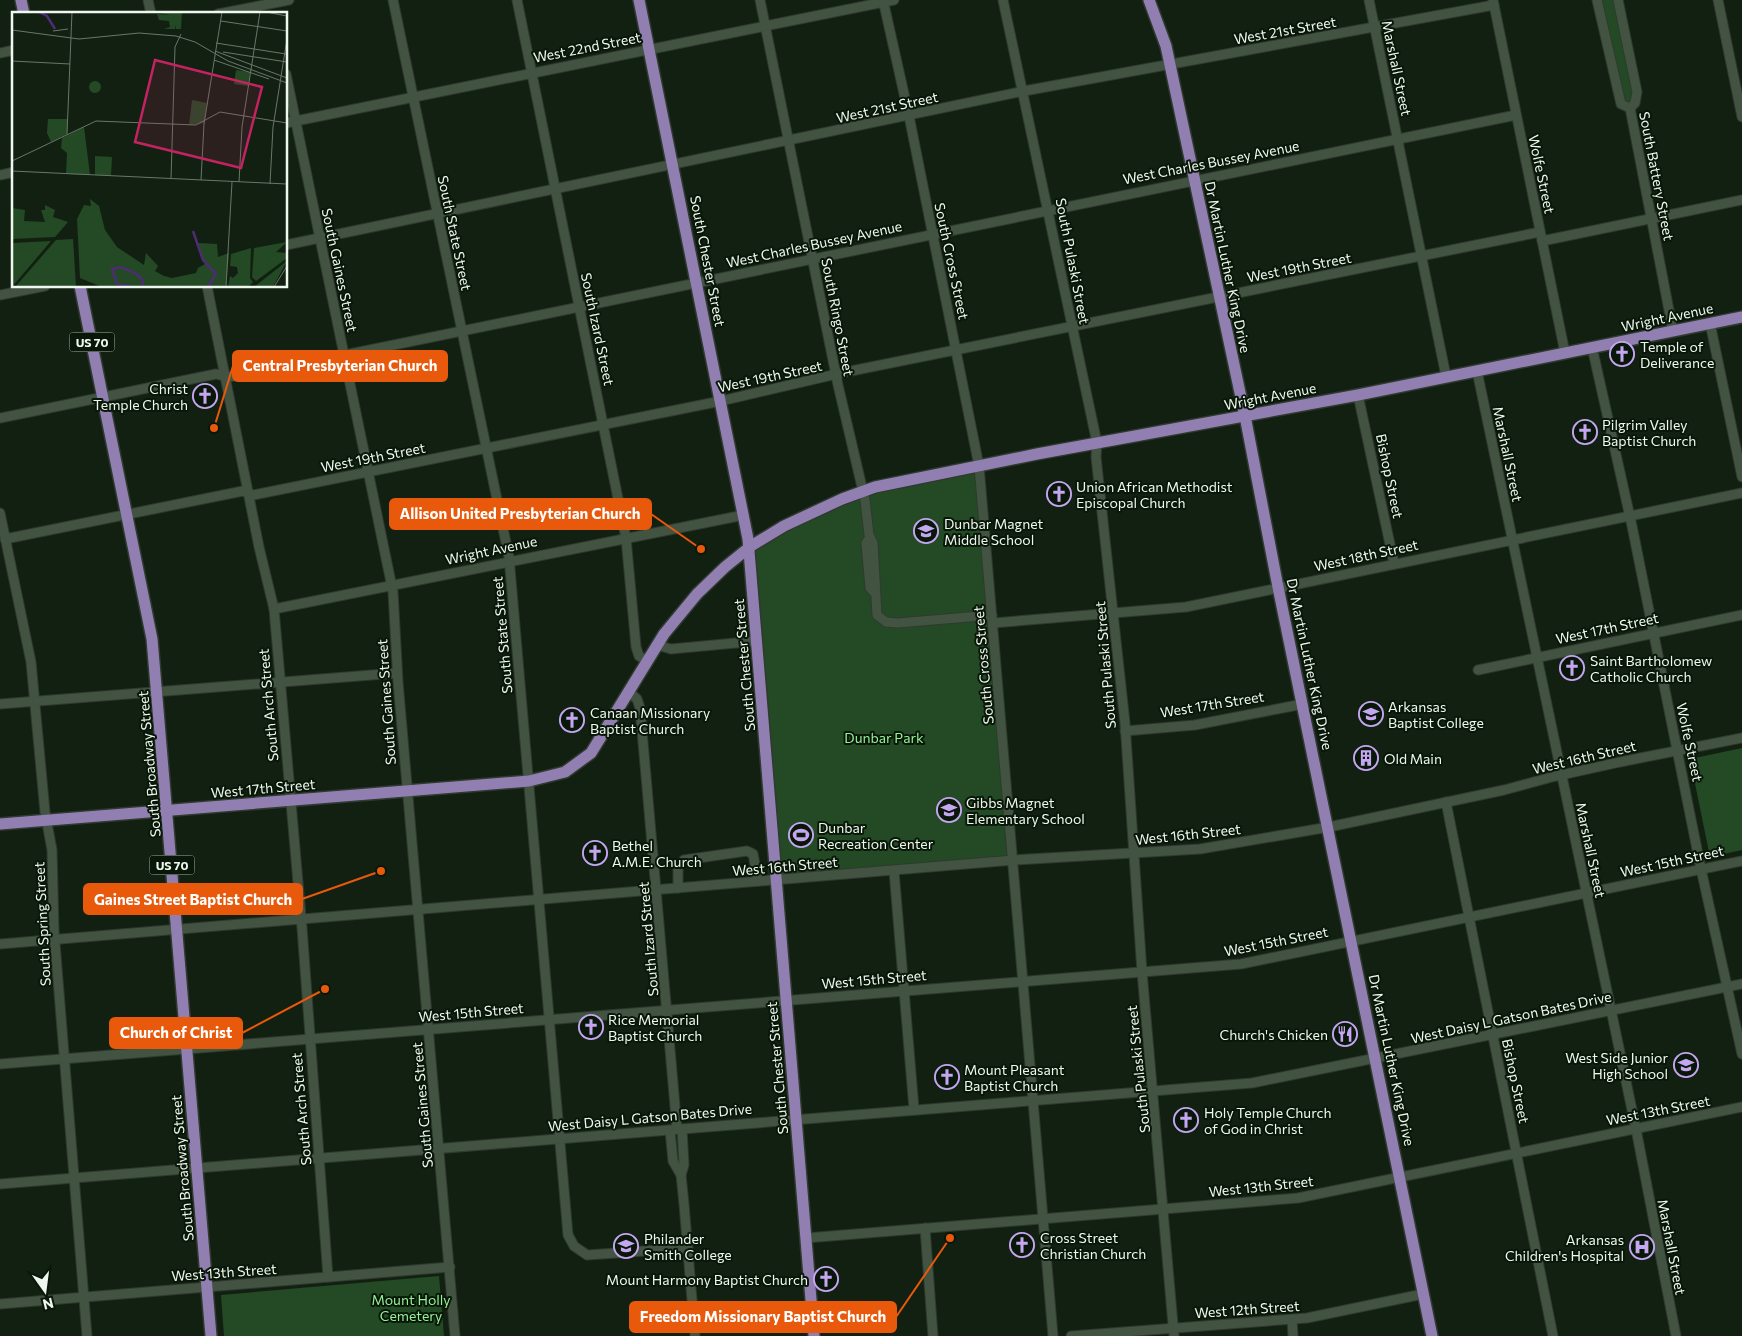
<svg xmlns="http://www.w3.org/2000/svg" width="1742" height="1336" font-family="Commissioner,sans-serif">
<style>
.green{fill:#244925}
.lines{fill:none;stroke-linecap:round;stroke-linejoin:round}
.minor-casing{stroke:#303a30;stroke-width:11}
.major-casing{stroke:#303a30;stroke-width:14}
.minor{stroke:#435342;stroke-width:9}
.major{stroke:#927fb2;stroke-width:11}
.labels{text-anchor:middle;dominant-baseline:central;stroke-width:4;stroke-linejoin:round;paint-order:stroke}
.shield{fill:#091709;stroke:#a9b4a9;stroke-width:1}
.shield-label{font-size:12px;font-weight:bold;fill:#eef8ee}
.street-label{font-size:14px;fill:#eef8ee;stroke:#091709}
.poi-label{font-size:14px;fill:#eef8ee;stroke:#091709;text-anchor:start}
.park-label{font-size:14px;fill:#95f196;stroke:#091709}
.inset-river{fill:none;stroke:#4e2c75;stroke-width:2.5}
.inset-road{fill:none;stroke:#6a766a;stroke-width:1}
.view{fill:#c42362;fill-opacity:0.15;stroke:#c42362;stroke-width:2.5}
.inset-edge{fill:none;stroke:#eef8ee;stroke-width:2.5}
.leader{fill:none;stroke:#e8590c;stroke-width:2}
.callout-dot{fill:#e8590c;stroke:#091709;stroke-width:2}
.callout{fill:#e8590c;stroke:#e8590c;stroke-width:2}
.callout-label{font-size:15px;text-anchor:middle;font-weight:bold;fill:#fff}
</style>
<rect width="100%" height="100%" fill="#122012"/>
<!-- green -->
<g class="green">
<path d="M 1601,0 L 1615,0 L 1634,96 L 1631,103 L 1622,100 Z"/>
<path d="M 979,466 L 1014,860 L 777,880 L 749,548 L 863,491 Z"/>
<path d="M 1742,748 L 1742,850 L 1710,857 L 1690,759 Z"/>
<path d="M 439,1276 L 444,1336 L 224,1336 L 221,1295 Z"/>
</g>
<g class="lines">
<defs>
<g id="minor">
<path d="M 148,0 L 151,14"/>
<path d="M 393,0 L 509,557 L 568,1235 L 574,1246 L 587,1255 L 688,1248"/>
<path d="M 517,0 L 626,538 L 636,647 L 639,656 L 647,661"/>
<path d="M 760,0 L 838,385 L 865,500 L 869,535 L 873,543 L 877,615 L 886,622 L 898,623 L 992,615"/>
<path d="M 883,0 L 909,116 L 979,466 L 1053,1336"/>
<path d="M 1003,0 L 1097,443 L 1096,457 L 1125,723 L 1142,972 L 1174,1336"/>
<path d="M 1369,0 L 1446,376"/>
<path d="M 1493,0 L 1565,353"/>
<path d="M 1597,0 L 1621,104 L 1630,108"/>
<path d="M 1618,0 L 1637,92 L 1635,103 L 1630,108"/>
<path d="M 1718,0 L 1742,117"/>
<path d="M 218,14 L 289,0"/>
<path d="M 0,53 L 14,50"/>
<path d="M 286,74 L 393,592 L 398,682 L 455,1336"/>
<path d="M 1630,108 L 1673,331"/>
<path d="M 286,123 L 894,0"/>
<path d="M 0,175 L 14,172"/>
<path d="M 1542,241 L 1742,200"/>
<path d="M 286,245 L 1024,91 L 1494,5"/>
<path d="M 207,286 L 259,547 L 274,609 L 302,928 L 328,1277"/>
<path d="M 0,295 L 45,286"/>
<path d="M 1710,323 L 1742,477"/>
<path d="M 1592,347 L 1632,526 L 1701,869 L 1742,1054"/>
<path d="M 1477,371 L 1636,1129 L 1676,1336"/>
<path d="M 1358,395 L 1394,563"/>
<path d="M 0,418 L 216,374 L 229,377 L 335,357 L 1516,115"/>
<path d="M 0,513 L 31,662 L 45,812 L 52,850 L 54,931 L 87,1336"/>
<path d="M 5,539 L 243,491 L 253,495 L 721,401 L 841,373 L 1540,232"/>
<path d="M 869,539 L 866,543 L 870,588 L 874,592"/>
<path d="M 274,609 L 744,515"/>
<path d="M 993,623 L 1186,607 L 1742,493"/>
<path d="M 657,645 L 671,649 L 757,641"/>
<path d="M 1478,670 L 1742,615"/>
<path d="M 629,692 L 637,699 L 640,708 L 677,1129"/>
<path d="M 0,704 L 397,673"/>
<path d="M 1125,731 L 1195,725 L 1303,704"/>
<path d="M 1446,802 L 1553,1336"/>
<path d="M 894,871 L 914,1109"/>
<path d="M 678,888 L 678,867 L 684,860 L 747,851 L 753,854 L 758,881"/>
<path d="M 0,944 L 1014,860 L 1200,849 L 1329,827 L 1504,790 L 1552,777 L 1620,762 L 1742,738"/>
<path d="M 0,1064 L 1241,964 L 1742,861"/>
<path d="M 670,1130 L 673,1161 L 681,1175 L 684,1204 L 695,1336"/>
<path d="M 681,1175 L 684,1165 L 682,1129"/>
<path d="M 0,1184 L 1252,1083 L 1742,984"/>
<path d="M 925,1228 L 933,1336"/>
<path d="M 806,1238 L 1298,1198 L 1742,1107"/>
<path d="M 0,1304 L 450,1267"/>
<path d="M 1292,1319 L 1293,1336"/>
<path d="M 1071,1336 L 1307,1318 L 1423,1294"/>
</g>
<g id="major">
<path d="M 21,0 L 24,14"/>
<path d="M 639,0 L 748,539 L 814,1336"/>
<path d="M 1149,0 L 1166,46 L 1245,416 L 1278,587 L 1432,1336"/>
<path d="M 80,286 L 152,639 L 211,1336"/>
<path d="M 0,824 L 529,781 L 565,772 L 591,753 L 664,634 L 697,594 L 725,567 L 751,546 L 784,526 L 842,499 L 875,487 L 1037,454 L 1358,395 L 1742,317"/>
</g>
</defs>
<!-- minor casing -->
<use href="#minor" class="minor-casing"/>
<!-- major casing -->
<use href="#major" class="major-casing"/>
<!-- minor -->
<use href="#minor" class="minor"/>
<!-- major -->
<use href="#major" class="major"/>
</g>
<!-- icons -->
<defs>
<symbol id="church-ring" viewBox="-11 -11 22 22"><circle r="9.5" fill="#091709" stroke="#c5a7f1" stroke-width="1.5"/><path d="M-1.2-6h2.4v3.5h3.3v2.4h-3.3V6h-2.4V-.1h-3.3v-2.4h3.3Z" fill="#c5a7f1"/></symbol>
<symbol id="school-ring" viewBox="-11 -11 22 22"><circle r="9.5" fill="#091709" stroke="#c5a7f1" stroke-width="1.5"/><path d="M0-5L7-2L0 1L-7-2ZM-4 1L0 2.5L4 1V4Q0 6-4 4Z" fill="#c5a7f1"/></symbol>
<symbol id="university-ring" viewBox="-11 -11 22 22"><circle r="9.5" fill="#091709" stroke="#c5a7f1" stroke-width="1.5"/><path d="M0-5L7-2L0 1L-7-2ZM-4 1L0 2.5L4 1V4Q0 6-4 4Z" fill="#c5a7f1"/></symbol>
<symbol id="building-ring" viewBox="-11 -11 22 22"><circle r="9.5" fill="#091709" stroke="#c5a7f1" stroke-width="1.5"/><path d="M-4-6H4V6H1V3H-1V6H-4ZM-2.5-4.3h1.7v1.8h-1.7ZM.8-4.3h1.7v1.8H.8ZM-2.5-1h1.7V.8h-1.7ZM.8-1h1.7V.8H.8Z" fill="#c5a7f1"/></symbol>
<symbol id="stadium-ring" viewBox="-11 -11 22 22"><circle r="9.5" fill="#091709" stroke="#c5a7f1" stroke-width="1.5"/><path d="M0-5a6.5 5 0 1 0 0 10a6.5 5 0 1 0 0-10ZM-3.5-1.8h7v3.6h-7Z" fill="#c5a7f1"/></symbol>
<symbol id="restaurant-ring" viewBox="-11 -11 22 22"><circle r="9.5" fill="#091709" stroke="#c5a7f1" stroke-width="1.5"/><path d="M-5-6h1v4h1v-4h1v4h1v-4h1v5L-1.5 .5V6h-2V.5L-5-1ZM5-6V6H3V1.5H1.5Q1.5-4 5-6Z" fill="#c5a7f1"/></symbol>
<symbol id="hospital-ring" viewBox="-11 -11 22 22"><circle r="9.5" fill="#091709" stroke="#c5a7f1" stroke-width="1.5"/><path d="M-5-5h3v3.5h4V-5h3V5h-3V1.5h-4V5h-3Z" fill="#c5a7f1"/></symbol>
</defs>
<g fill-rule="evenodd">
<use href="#church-ring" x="1608" y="340" width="28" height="28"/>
<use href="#church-ring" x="191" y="382" width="28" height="28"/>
<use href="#church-ring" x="1571" y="418" width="28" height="28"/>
<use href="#church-ring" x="1045" y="480" width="28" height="28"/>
<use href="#school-ring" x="912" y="517" width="28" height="28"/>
<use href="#church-ring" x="1558" y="654" width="28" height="28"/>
<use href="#university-ring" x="1357" y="700" width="28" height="28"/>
<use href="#church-ring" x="558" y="706" width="28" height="28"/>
<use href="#building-ring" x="1352" y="744" width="28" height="28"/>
<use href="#school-ring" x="935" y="796" width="28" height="28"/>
<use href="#stadium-ring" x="787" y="821" width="28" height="28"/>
<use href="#church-ring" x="581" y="839" width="28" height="28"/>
<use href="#church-ring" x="577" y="1013" width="28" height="28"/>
<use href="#restaurant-ring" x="1331" y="1020" width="28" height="28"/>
<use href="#school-ring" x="1672" y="1051" width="28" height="28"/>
<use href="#church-ring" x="933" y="1063" width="28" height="28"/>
<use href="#church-ring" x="1172" y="1106" width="28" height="28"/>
<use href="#church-ring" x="1008" y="1231" width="28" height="28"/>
<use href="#university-ring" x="612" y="1232" width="28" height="28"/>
<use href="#hospital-ring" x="1628" y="1233" width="28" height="28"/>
<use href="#church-ring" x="812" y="1265" width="28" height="28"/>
</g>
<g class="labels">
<!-- shield labels -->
<g class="shield">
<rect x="69.5" y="332.5" width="45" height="19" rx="4"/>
<rect x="149.5" y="855.5" width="45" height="19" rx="4"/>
</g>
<g class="shield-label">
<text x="92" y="342">US 70</text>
<text x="172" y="865">US 70</text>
</g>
<!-- street labels -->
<g class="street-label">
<text transform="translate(1285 30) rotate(-10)">West 21st Street</text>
<text transform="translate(587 47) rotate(-11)">West 22nd Street</text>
<text transform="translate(1397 68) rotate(78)">Marshall Street</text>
<text transform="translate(887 107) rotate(-12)">West 21st Street</text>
<text transform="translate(1211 162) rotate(-11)">West Charles Bussey Avenue</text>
<text transform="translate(1542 174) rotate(78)">Wolfe Street</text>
<text transform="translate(1657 176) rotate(79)">South Battery Street</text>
<text transform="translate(455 233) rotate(78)">South State Street</text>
<text transform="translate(814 244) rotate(-12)">West Charles Bussey Avenue</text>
<text transform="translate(708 261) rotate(79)">South Chester Street</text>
<text transform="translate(952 261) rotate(78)">South Cross Street</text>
<text transform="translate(1073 261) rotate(79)">South Pulaski Street</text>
<text transform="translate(1228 267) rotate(78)">Dr Martin Luther King Drive</text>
<text transform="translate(1299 267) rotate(-11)">West 19th Street</text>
<text transform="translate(340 270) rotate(78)">South Gaines Street</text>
<text transform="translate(838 317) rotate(79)">South Ringo Street</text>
<text transform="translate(1667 317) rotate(-12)">Wright Avenue</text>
<text transform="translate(598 329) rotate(78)">South Izard Street</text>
<text transform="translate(770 376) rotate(-12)">West 19th Street</text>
<text transform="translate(1270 396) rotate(-11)">Wright Avenue</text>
<text transform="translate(1508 454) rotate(78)">Marshall Street</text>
<text transform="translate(373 457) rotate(-11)">West 19th Street</text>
<text transform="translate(1390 476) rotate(78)">Bishop Street</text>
<text transform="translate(491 550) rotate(-12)">Wright Avenue</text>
<text transform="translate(1366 555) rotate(-12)">West 18th Street</text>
<text transform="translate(1607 628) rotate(-12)">West 17th Street</text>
<text transform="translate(502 635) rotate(-95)">South State Street</text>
<text transform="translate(1310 664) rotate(78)">Dr Martin Luther King Drive</text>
<text transform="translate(744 665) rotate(-95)">South Chester Street</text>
<text transform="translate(983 665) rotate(-95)">South Cross Street</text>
<text transform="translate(1105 665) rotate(-95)">South Pulaski Street</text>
<text transform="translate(386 702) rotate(-94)">South Gaines Street</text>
<text transform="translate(1212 704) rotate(-9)">West 17th Street</text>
<text transform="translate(268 705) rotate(-95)">South Arch Street</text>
<text transform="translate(1690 742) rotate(78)">Wolfe Street</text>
<text transform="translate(1584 757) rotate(-13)">West 16th Street</text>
<text transform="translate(149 764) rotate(-95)">South Broadway Street</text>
<text transform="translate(263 788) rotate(-5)">West 17th Street</text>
<text transform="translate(1188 834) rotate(-6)">West 16th Street</text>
<text transform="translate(1591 850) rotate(78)">Marshall Street</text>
<text transform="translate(1672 861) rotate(-12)">West 15th Street</text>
<text transform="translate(785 866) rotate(-5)">West 16th Street</text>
<text transform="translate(42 924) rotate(-93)">South Spring Street</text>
<text transform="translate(648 939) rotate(-95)">South Izard Street</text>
<text transform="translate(1276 941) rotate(-11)">West 15th Street</text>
<text transform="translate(874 979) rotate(-5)">West 15th Street</text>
<text transform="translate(471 1012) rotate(-5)">West 15th Street</text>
<text transform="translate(1511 1017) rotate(-12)">West Daisy L Gatson Bates Drive</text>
<text transform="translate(1392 1060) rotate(78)">Dr Martin Luther King Drive</text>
<text transform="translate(777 1068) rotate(-95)">South Chester Street</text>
<text transform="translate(1138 1069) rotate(-96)">South Pulaski Street</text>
<text transform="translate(1516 1081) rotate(78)">Bishop Street</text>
<text transform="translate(422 1105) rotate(-95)">South Gaines Street</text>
<text transform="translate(301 1109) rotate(-95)">South Arch Street</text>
<text transform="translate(1658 1110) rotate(-11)">West 13th Street</text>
<text transform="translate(650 1117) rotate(-5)">West Daisy L Gatson Bates Drive</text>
<text transform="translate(182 1168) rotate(-95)">South Broadway Street</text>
<text transform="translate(1261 1186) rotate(-6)">West 13th Street</text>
<text transform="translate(1672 1247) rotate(79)">Marshall Street</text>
<text transform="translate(224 1272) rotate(-4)">West 13th Street</text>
<text transform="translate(1247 1309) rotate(-4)">West 12th Street</text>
</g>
<!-- poi labels -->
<g class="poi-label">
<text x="1640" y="346">Temple of<tspan x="1640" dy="16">Deliverance</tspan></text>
<text x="188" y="388" text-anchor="end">Christ<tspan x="188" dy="16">Temple Church</tspan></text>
<text x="1602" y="424">Pilgrim Valley<tspan x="1602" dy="16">Baptist Church</tspan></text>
<text x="1076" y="486">Union African Methodist<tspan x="1076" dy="16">Episcopal Church</tspan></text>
<text x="944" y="523">Dunbar Magnet<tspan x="944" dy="16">Middle School</tspan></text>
<text x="1590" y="660">Saint Bartholomew<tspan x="1590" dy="16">Catholic Church</tspan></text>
<text x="1388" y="706">Arkansas<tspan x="1388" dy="16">Baptist College</tspan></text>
<text x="590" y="712">Canaan Missionary<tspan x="590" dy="16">Baptist Church</tspan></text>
<text x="1384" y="758">Old Main</text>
<text x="966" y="802">Gibbs Magnet<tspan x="966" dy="16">Elementary School</tspan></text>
<text x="818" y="827">Dunbar<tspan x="818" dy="16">Recreation Center</tspan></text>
<text x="612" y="845">Bethel<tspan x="612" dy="16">A.M.E. Church</tspan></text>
<text x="608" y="1019">Rice Memorial<tspan x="608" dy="16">Baptist Church</tspan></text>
<text x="1328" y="1034" text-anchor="end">Church's Chicken</text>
<text x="1668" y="1057" text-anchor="end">West Side Junior<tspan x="1668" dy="16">High School</tspan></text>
<text x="964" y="1069">Mount Pleasant<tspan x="964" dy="16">Baptist Church</tspan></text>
<text x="1204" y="1112">Holy Temple Church<tspan x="1204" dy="16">of God in Christ</tspan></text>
<text x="1040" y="1237">Cross Street<tspan x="1040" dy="16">Christian Church</tspan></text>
<text x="644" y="1238">Philander<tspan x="644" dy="16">Smith College</tspan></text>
<text x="1624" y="1239" text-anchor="end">Arkansas<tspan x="1624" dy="16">Children's Hospital</tspan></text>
<text x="808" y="1279" text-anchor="end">Mount Harmony Baptist Church</text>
</g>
<!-- park labels -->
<g class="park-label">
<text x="884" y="737">Dunbar Park</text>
<text x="411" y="1299">Mount Holly<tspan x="411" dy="16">Cemetery</tspan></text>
</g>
</g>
<!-- overview -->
<g transform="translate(12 12)">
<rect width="275" height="275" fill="#122012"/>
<path d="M 144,0 L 170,0 L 169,17 L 164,17 L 164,13 L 163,17 L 152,17 L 158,15 L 157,9 L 147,8 L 145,2 L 158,3 ZM 224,58 L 238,60 L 236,74 L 222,72 ZM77 75a6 6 0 1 1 12 0a6 6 0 1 1-12 0ZM 180,88 L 195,91 L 192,111 L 177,113 ZM 36,107 L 56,107 L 55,122 L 39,130 L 35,121 ZM 72,115 L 78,163 L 54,162 L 55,141 L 49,136 L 50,126 ZM 83,144 L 100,145 L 99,164 L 83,163 ZM 78,187 L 87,194 L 93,218 L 105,235 L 132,253 L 134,241 L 146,254 L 143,259 L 152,264 L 160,266 L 184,261 L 186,256 L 193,252 L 186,231 L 205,232 L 206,245 L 217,241 L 214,275 L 90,275 L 68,266 L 65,207 L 72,193 L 79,194 ZM 33,193 L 43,198 L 41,205 L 56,210 L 43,225 L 0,227 L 0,196 L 13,198 L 12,209 L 33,210 L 29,198 L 33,198 ZM 61,227 L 64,275 L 3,275 L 44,228 ZM 39,229 L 0,275 L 0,231 ZM 275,230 L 264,240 L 275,241 L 275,246 L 244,269 L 240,265 L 242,236 ZM 239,236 L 238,266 L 241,270 L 236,275 L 216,275 L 218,264 L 221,266 L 226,261 L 225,255 L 218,254 L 219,242 ZM 275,249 L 261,275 L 242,275 Z" fill="#244925"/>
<path class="inset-river" d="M 27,0 L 35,4 L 43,17M 181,219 L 191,248 L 204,262 L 196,275M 120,275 L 105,272 L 100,257 L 108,255 L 123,261 L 130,267 L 131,275"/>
<path class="inset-road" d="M 254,0 L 275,4M 209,9 L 275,19M 0,18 L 67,27 L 127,21 L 164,24 L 183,30 L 216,49 L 275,71M 41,19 L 56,17M 204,31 L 274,42M 203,39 L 275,66M 211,40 L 275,50M 202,48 L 257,67M 0,49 L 58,52M 55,122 L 60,0M 0,149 L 84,109 L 184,113 L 208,100 L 275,111M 0,159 L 275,172M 159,167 L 163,35 L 169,22M 189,168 L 192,112 L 210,0M 227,170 L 230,115 L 248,0M 258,172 L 261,115 L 275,27M 214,275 L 220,170M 262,275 L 275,254"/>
<path class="view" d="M 143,48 L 250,75 L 229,156 L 123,130 Z"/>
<rect width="275" height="275" class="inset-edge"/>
</g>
<!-- callouts -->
<path class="leader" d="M214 428L233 366M701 549L651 514M381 871L302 899M325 989L242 1033M950 1238L896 1317"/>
<g class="callout-dot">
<circle cx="214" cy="428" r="5"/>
<circle cx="701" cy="549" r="5"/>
<circle cx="381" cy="871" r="5"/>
<circle cx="325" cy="989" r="5"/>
<circle cx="950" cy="1238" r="5"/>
</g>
<g class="callout">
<rect x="233" y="351" width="214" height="30" rx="5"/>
<rect x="390" y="499" width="261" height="30" rx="5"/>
<rect x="84" y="884" width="218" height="30" rx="5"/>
<rect x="110" y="1018" width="132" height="30" rx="5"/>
<rect x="630" y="1302" width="266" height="30" rx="5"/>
</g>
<g class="callout-label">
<text x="340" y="371">Central Presbyterian Church</text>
<text x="520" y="519">Allison United Presbyterian Church</text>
<text x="193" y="905">Gaines Street Baptist Church</text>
<text x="176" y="1038">Church of Christ</text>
<text x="763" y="1322">Freedom Missionary Baptist Church</text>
</g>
<!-- north arrow -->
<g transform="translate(45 1291) rotate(166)" stroke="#091709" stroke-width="4" paint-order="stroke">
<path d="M0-4L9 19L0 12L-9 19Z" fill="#eef8ee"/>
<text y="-8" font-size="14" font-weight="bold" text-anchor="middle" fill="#eef8ee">N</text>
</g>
</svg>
